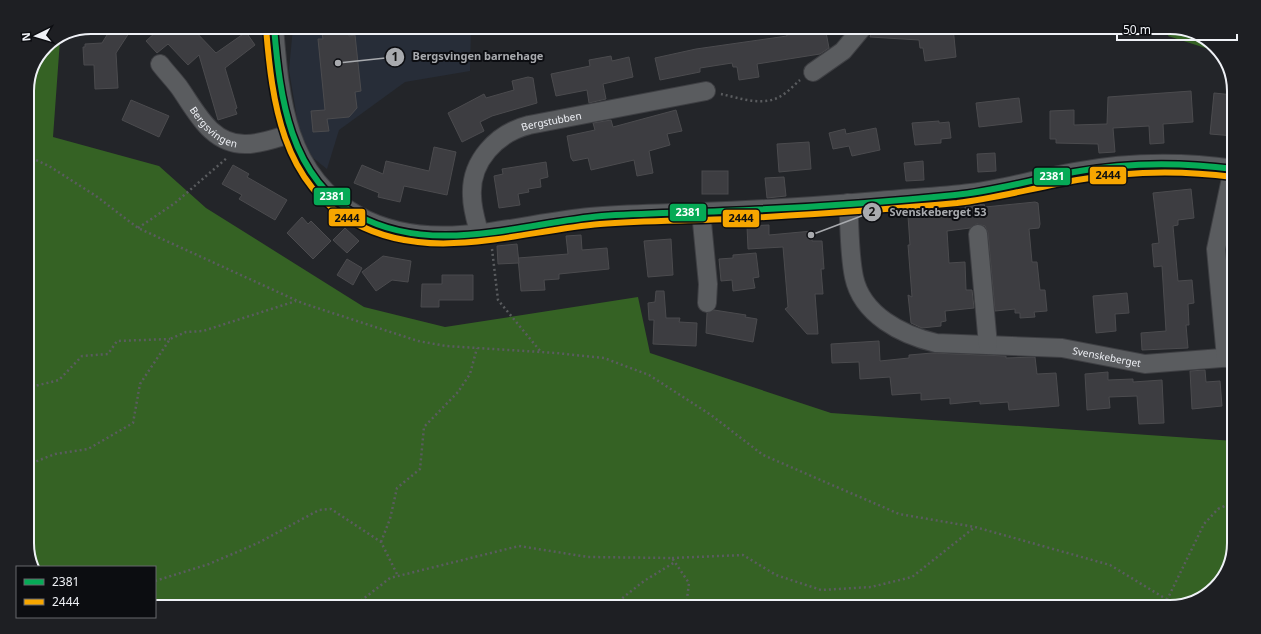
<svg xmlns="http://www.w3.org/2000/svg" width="1261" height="634" font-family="'Noto Sans',sans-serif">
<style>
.built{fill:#272d38}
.forest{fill:#356224}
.building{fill:#3d3d41;stroke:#4b4b4e}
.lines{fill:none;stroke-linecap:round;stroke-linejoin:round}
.minor-casing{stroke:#3e3f43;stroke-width:20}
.path{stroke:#5a5c5f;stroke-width:2.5;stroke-dasharray:2 3;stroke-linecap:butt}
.minor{stroke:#5a5c5f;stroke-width:18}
.bus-1-casing{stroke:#0c0d11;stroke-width:9}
.bus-2-casing{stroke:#0c0d11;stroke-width:9}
.bus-1{stroke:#06aa56;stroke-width:6}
.bus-2{stroke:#f7a600;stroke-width:6}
.labels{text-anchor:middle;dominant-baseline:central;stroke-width:4;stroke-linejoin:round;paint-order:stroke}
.street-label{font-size:10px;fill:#eff1f6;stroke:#0c0d11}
.rim{fill:none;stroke:#eff1f6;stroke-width:2}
.leader{fill:none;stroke:#a8aaae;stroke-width:1.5}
.callout-dot{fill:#a8aaae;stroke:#0c0d11;stroke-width:1.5}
.mark-label{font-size:12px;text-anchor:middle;font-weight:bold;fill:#111}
.callout-label{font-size:11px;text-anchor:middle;font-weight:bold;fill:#a8aaae;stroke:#0c0d11;stroke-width:4;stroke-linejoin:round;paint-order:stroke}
.line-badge{stroke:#0c0d11;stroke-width:1.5}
.badge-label{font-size:11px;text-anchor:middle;font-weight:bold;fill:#fff}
.pale-badge-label{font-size:11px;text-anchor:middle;font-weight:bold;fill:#111}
</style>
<rect width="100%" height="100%" fill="#232529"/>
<!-- built -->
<path class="built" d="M 293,27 L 471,27 L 470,71 L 405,82 L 339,130 L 327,169 L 312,157 L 299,130 L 289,70 Z"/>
<!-- forest -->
<g class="forest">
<path d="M 1172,27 L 1198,33 L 1221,53 L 1168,36 Z"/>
<path d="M 60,40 L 53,137 L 159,166 L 206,208 L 364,307 L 445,327 L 638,297 L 650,353 L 831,413 L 1234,441 L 1234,543 L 1228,571 L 1206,596 L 1171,607 L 155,607 L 155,567 L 34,567 L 27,548 L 27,87 L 46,45 Z"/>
</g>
<!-- building -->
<g class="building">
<path d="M 112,27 L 119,27 L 129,33 L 116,53 L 118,88 L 95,89 L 94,65 L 84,65 L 83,47 L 85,47 L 85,44 L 102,43 Z"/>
<path d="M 168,27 L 191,27 L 216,53 L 246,32 L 255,45 L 225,68 L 237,108 L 235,109 L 237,114 L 218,120 L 199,55 L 188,65 L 168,44 L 157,53 L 146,41 L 156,32 L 159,35 Z"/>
<path d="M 321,27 L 348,27 L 349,36 L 355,35 L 361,91 L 355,92 L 357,108 L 349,117 L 327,119 L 329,131 L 313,132 L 311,111 L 325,110 L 318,39 L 323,39 Z"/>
<path d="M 785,27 L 825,27 L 829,48 L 820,54 L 757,64 L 759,77 L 739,80 L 737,67 L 733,67 L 732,63 L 700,68 L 700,72 L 660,80 L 655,58 L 696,49 L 787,36 Z"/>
<path d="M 873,27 L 953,27 L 956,57 L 925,61 L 923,48 L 920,48 L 919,40 L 870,37 Z"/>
<path d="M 611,56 L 612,61 L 629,57 L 633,77 L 603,84 L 606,99 L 589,103 L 587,90 L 556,96 L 551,74 L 590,66 L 589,60 Z"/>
<path d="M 528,77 L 533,78 L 537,103 L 492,116 L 480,122 L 484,131 L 462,142 L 448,113 L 484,94 L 486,98 L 514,90 L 512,81 Z"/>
<path d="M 1191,91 L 1193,122 L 1163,124 L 1164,143 L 1150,144 L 1149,126 L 1113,128 L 1115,152 L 1099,153 L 1098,144 L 1056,143 L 1056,139 L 1050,139 L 1050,111 L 1074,110 L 1074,125 L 1107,124 L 1108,97 Z"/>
<path d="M 1214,93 L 1234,95 L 1234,136 L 1210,134 Z"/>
<path d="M 1019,98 L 1022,122 L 979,127 L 976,103 Z"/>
<path d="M 131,100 L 169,116 L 159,137 L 122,120 Z"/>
<path d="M 676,110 L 682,131 L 667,134 L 670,145 L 649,151 L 653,173 L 637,176 L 634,160 L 591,170 L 588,158 L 573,161 L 571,158 L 567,136 L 595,130 L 593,123 L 611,120 L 613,127 Z"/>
<path d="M 939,121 L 939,123 L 949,122 L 951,138 L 941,139 L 941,143 L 915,145 L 912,123 Z"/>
<path d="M 876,128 L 880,150 L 852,156 L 849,146 L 833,149 L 829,133 L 845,129 L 846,134 Z"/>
<path d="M 809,142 L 811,169 L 779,172 L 777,144 Z"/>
<path d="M 434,147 L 456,152 L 447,195 L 404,186 L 400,202 L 378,197 L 379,193 L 354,183 L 362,165 L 383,174 L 386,161 L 429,171 Z"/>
<path d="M 995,153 L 996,171 L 978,172 L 977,154 Z"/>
<path d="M 923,161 L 924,180 L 906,181 L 904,163 Z"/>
<path d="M 546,162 L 548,177 L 540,179 L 541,187 L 528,189 L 529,192 L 518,194 L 520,205 L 499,208 L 494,176 L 503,174 L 502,169 Z"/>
<path d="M 233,165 L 249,174 L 247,177 L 287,200 L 275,220 L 239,199 L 242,195 L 222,184 Z"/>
<rect x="702" y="171" width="26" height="23"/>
<path d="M 784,177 L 786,196 L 767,198 L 765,178 Z"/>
<path d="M 1191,189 L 1194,218 L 1178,220 L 1178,225 L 1173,226 L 1178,281 L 1192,280 L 1194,303 L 1188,304 L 1189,325 L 1186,325 L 1188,348 L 1142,350 L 1141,333 L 1166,331 L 1162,266 L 1154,267 L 1152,244 L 1159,243 L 1153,193 Z"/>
<path d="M 1035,202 L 1038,203 L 1040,224 L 1039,228 L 1029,229 L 1032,262 L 1037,262 L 1040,290 L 1045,290 L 1047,311 L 1034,312 L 1035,317 L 1020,318 L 1020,313 L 1015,313 L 1015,309 L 995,311 L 988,233 L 985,226 L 977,224 L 970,228 L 947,231 L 949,263 L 965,262 L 966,290 L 972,290 L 974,308 L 945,311 L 946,321 L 941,322 L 941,326 L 922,328 L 911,323 L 908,295 L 912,297 L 908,245 L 910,245 L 908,216 L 966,212 L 965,207 L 984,204 L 985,207 Z"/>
<path d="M 302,217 L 308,224 L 311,221 L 331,241 L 313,259 L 287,233 Z"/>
<path d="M 769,225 L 769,235 L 812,231 L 812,241 L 822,241 L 824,269 L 821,269 L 823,294 L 815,294 L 818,334 L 807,334 L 785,309 L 788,307 L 783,247 L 748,249 L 747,226 Z"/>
<path d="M 345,228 L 359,241 L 347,253 L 333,240 Z"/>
<path d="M 581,235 L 582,250 L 607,248 L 609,269 L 559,274 L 559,279 L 544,280 L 545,290 L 521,291 L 518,258 L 568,254 L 566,236 Z"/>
<path d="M 671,239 L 673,275 L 648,277 L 644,241 Z"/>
<path d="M 517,244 L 519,263 L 498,264 L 497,246 Z"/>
<path d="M 756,253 L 759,277 L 753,278 L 755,288 L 733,291 L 732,280 L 721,281 L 719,259 L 733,258 L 733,255 Z"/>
<path d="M 383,256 L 411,261 L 408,282 L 392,280 L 376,291 L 362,272 Z"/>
<path d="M 347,259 L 362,268 L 353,285 L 337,275 Z"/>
<path d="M 442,275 L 473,275 L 473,300 L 439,300 L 439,307 L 421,307 L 422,284 L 442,284 Z"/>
<path d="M 656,291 L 664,291 L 666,318 L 680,318 L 679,322 L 697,323 L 696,346 L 653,344 L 654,320 L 649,320 L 648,303 L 655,302 Z"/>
<path d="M 1127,293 L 1129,313 L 1115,314 L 1116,331 L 1096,333 L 1093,296 Z"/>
<path d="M 714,310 L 746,315 L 745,317 L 757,319 L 753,342 L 706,333 L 707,313 Z"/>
<path d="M 879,341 L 880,361 L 909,358 L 909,355 L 932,353 L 1006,356 L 1006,358 L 1035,357 L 1037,374 L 1056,373 L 1059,406 L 1009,410 L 1008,402 L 980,404 L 980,401 L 950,404 L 950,398 L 921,400 L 921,393 L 892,395 L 890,377 L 860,379 L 859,362 L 832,363 L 831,344 Z"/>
<path d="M 1205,370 L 1206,382 L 1220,381 L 1222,406 L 1192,409 L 1190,371 Z"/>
<path d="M 1108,372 L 1108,380 L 1133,379 L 1133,382 L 1162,380 L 1164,423 L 1139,424 L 1137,396 L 1109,397 L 1110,408 L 1087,410 L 1085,374 Z"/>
</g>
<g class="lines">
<defs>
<g id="minor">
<path d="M 274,27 C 280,100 286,175 357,215 C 429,256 514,224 590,217 C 627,213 664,214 701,212 C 760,210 819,206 878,201 C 909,198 940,197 971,193 C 1006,189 1040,178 1074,172 C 1128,162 1180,161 1234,169"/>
<path id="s1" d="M 160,64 C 166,72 173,79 179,87 C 196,111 211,145 246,144 C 261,144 276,138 290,134"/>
<path d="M 813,72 L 843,51 L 863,27"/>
<path id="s2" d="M 848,203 C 850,227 849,253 854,277 C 862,315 902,335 936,343 L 1062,348 L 1145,364 L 1234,357"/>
<path d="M 701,212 L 708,284 L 707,303"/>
<path id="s3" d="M 479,232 C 476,221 472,208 472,196 C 470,161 497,133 529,125 L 706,91"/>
<path d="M 978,234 L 988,345"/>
<path d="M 1226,358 L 1216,249 L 1233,169"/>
</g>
</defs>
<!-- minor casing -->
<use href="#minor" class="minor-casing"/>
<!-- path -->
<g class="path">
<path d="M 721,94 C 739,98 764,107 781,96 C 788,92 794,85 800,80"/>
<path d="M 27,100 L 33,93 L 35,69"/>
<path d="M 27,156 L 49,166 L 96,196 L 138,228 L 302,303 L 418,341 L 446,346 L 556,353 L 604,358 L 649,375 L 711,415 L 763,455 L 899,514 L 975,527 L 1110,565 L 1176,605"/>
<path d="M 138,228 L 175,203 L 228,157"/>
<path d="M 492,249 L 498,300 L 541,352"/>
<path d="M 27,388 L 59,380 L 82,356 L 108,354 L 117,341 L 170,339"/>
<path d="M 27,465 L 55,454 L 88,449 L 133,423 L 140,384 L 170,339 L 186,332 L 203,331 L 296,301"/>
<path d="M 381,542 L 390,519 L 397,488 L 420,469 L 424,427 L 458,392 L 470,374 L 477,348"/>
<path d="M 672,558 L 743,555 L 776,575 L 821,590 L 871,587 L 912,577 L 975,527"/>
<path d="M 155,581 L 209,564 L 258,543 L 319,510 L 331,509 L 381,542 L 398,576"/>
<path d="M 1167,600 L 1204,524 L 1218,509 L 1234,502"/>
<path d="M 353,607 L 390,578 L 519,546 L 588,557 L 672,558 L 689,583 L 686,607"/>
<path d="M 611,607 L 612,604 L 620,600 L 644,581 L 675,562"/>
</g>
<!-- minor -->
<use href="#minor" class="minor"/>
<defs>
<path id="bus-1" d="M 274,27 C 280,97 289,177 357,215 C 433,257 522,223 602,216 C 642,213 683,213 723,211 C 800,208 878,203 955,195 C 996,191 1034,179 1074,172 C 1128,162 1180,162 1234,169"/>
<path id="bus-2" d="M 266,28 C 272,101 282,183 353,222 C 430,265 519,231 600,224 C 643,220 686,221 728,219 C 804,215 881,210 957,203 C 998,198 1037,187 1077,180 C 1129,171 1181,170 1233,177"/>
</defs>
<!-- bus-1 casing -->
<use href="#bus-1" class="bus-1-casing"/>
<!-- bus-2 casing -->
<use href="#bus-2" class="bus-2-casing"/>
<!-- bus-1 -->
<use href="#bus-1" class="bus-1"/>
<!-- bus-2 -->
<use href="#bus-2" class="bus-2"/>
</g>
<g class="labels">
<!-- street labels -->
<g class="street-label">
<text stroke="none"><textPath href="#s3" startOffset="158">Bergstubben</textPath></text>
<text stroke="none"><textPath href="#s1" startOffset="84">Bergsvingen</textPath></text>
<text stroke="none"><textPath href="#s2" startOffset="357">Svenskeberget</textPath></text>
</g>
</g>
<!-- crop -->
<path d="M0 0H1261V634H0ZM91 34H1170A57 57 0 0 1 1227 91V543A57 57 0 0 1 1170 600H91A57 57 0 0 1 34 543V91A57 57 0 0 1 91 34Z" fill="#1e1f23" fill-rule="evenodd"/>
<path class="rim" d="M91 34H1170A57 57 0 0 1 1227 91V543A57 57 0 0 1 1170 600H91A57 57 0 0 1 34 543V91A57 57 0 0 1 91 34Z"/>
<!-- callouts -->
<path class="leader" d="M338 63L395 57M811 235L872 212"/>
<g class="callout-dot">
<circle cx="338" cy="63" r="4"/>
<circle cx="811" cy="235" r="4"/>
<circle cx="395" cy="57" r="10"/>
<circle cx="872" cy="212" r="10"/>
</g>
<g class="mark-label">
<text x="395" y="61">1</text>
<text x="872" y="216">2</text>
</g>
<g class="callout-label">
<text x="478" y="60">Bergsvingen barnehage</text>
<text x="938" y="216">Svenskeberget 53</text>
</g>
<g class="line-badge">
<rect x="1089" y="166" width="38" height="19" rx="4" fill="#f7a600"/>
<rect x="1033" y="167" width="38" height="19" rx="4" fill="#06aa56"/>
<rect x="313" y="187" width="38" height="19" rx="4" fill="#06aa56"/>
<rect x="669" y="203" width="38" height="19" rx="4" fill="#06aa56"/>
<rect x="328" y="208" width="38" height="19" rx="4" fill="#f7a600"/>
<rect x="722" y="209" width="38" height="19" rx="4" fill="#f7a600"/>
</g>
<g class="badge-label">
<text x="1052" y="180">2381</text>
<text x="332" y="200">2381</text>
<text x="688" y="216">2381</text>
</g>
<g class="pale-badge-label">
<text x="1108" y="179">2444</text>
<text x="347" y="222">2444</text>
<text x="741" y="222">2444</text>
</g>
<!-- legend -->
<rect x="16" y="566" width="140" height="52" fill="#0c0d11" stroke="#67686d"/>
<rect x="24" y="579" width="20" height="6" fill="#06aa56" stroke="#67686d"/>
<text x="52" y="586" font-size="12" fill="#eff1f6">2381</text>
<rect x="24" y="599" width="20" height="6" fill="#f7a600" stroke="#67686d"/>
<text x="52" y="606" font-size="12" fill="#eff1f6">2444</text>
<!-- north arrow -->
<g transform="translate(36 36) rotate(265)" stroke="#0c0d11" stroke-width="3" paint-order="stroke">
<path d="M0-3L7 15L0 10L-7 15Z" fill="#eff1f6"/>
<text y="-6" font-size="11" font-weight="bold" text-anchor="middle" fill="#eff1f6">N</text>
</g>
<!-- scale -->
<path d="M1117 34v6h120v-6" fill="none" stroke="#eff1f6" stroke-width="2"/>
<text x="1123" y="34" font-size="12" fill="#eff1f6" stroke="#0c0d11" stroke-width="3" paint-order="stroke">50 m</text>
</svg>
